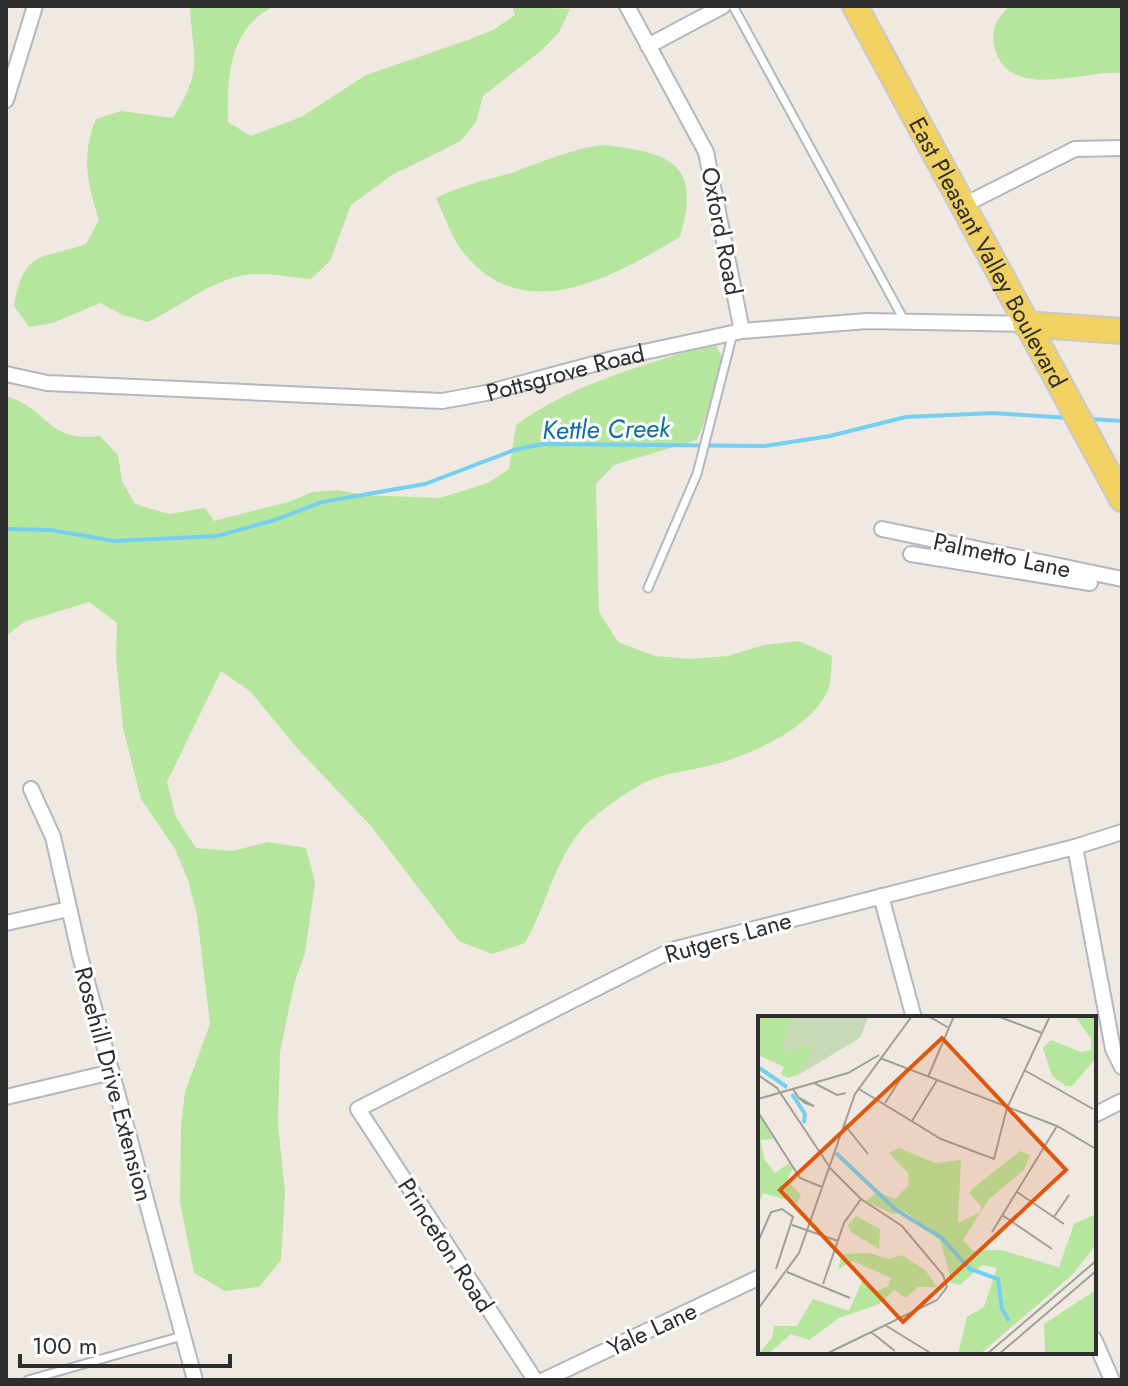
<svg xmlns="http://www.w3.org/2000/svg" width="1128" height="1386" font-family="Jost,sans-serif">
<style>
.green{fill:#b6e59e}
.lines{fill:none;stroke-linecap:round;stroke-linejoin:round}
.stream{stroke:#75cff0;stroke-width:4}
.lane-casing{stroke:#b4b7c1;stroke-width:11}
.street-casing{stroke:#b4b7c1;stroke-width:18}
.primary-casing{stroke:#c9c9c9;stroke-width:28}
.lane{stroke:#fff;stroke-width:7}
.street{stroke:#fff;stroke-width:14}
.primary{stroke:#f2d163;stroke-width:24}
.labels{text-anchor:middle;dominant-baseline:central;stroke-width:6;stroke-linejoin:round;paint-order:stroke}
.street-label{font-size:24px;fill:#2e2e2e;stroke:#fff}
.water-label{font-size:26px;font-style:italic;fill:#0d6fa3;stroke:#fff}
.inset-river{fill:none;stroke:#75cff0;stroke-width:4}
.inset-road{fill:none;stroke:#a29e99;stroke-width:2}
.view{fill:#df570e;fill-opacity:0.15;stroke:#df570e;stroke-width:4}
.inset-edge{fill:none;stroke:#2e2e2e;stroke-width:4}
</style>
<rect width="100%" height="100%" fill="#efe9e1"/>
<!-- green -->
<g class="green">
<path d="M 190,6 L 275,6 C 229,27 227,77 228,122 L 251,136 L 301,117 L 366,75 L 468,40 L 493,30 L 515,15 L 512,6 L 570,9 L 559,32 L 542,50 L 483,96 L 476,122 L 461,141 L 392,175 L 351,205 L 330,261 L 311,279 C 294,278 278,274 261,274 C 220,272 184,305 148,322 L 123,315 L 100,303 L 53,323 L 29,327 L 14,306 C 24,249 40,260 86,244 L 99,220 C 87,182 81,156 96,119 L 121,111 L 173,118 C 205,67 192,59 190,6 Z"/>
<path d="M 1010,6 L 1122,6 L 1122,73 C 1082,70 1006,103 994,45 C 991,29 998,16 1010,6 Z"/>
<path d="M 604,145 C 670,153 702,162 680,237 C 612,277 521,331 460,248 C 450,234 444,214 436,198 C 462,185 487,180 514,172 C 545,161 570,149 604,145 Z"/>
<path d="M 715,343 L 726,366 L 697,440 L 614,465 L 596,484 L 599,612 L 618,642 L 655,656 L 691,659 L 728,656 L 764,645 L 799,641 L 832,656 C 831,667 832,682 827,692 C 810,729 750,755 712,765 C 691,771 665,772 646,782 C 628,791 606,806 591,820 C 556,851 548,904 525,943 L 492,954 L 459,941 L 371,826 L 296,747 L 251,692 L 221,671 L 167,782 L 176,817 L 196,848 L 233,851 L 268,842 L 306,848 L 315,883 L 305,953 L 294,984 L 280,1052 L 278,1124 L 285,1193 L 281,1260 L 259,1287 L 225,1291 L 194,1273 L 180,1202 L 181,1127 L 185,1092 L 210,1024 L 197,915 L 188,880 L 175,849 L 141,799 L 123,728 L 116,658 L 117,623 L 89,602 L 24,622 L 6,636 L 6,396 C 50,409 45,442 100,436 L 118,455 L 122,481 L 135,504 L 169,514 L 205,508 L 214,521 L 292,501 L 312,492 L 338,490 L 362,495 L 440,498 L 488,483 L 509,469 L 516,425 C 575,382 646,365 715,343 Z"/>
</g>
<g class="lines">
<!-- stream -->
<g class="stream">
<path d="M 1090,419 L 1122,421"/>
<path d="M 6,529 L 51,530 L 114,541 L 217,536 L 275,520 L 322,502 L 425,484 L 514,450 L 543,444 L 765,446 L 830,436 L 906,417 L 993,413 L 1069,418"/>
</g>
<defs>
<g id="lane">
<path d="M 733,6 L 904,320"/>
<path d="M 648,588 L 697,474 L 733,333"/>
<path d="M 28,1380 L 182,1336"/>
</g>
<g id="street">
<path d="M 627,6 L 706,152 L 742,331"/>
<path d="M 648,46 L 723,6"/>
<path d="M 6,100 L 35,6"/>
<path d="M 962,206 L 1075,149 L 1122,148"/>
<path id="s1" d="M 6,374 L 47,383 L 442,401 L 486,393 L 616,358 L 742,331 L 867,321 L 1025,324"/>
<path d="M 882,529 L 1122,579"/>
<path d="M 911,554 L 1090,583"/>
<path d="M 31,789 L 53,837 L 80,956 L 195,1380"/>
<path d="M 1075,847 L 1113,1049 L 1122,1067"/>
<path d="M 881,896 L 914,1018"/>
<path d="M 6,923 L 69,909"/>
<path d="M 6,1097 L 112,1072"/>
<path d="M 1094,1115 L 1122,1101"/>
<path d="M 1094,1339 L 1112,1380"/>
<path d="M 535,1380 L 358,1109 L 672,950 L 1075,847 L 1122,832"/>
<path d="M 544,1380 L 760,1277"/>
</g>
<g id="primary">
<path id="s2" d="M 855,6 L 1122,499"/>
<path d="M 1025,324 L 1122,331"/>
</g>
</defs>
<!-- lane casing -->
<use href="#lane" class="lane-casing"/>
<!-- street casing -->
<use href="#street" class="street-casing"/>
<!-- primary casing -->
<use href="#primary" class="primary-casing"/>
<!-- lane -->
<use href="#lane" class="lane"/>
<!-- street -->
<use href="#street" class="street"/>
<!-- primary -->
<use href="#primary" class="primary"/>
</g>
<g class="labels">
<!-- street labels -->
<g class="street-label">
<text transform="translate(722 231) rotate(79)">Oxford Road</text>
<text stroke="none"><textPath href="#s2" startOffset="280">East Pleasant Valley Boulevard</textPath></text>
<text stroke="none"><textPath href="#s1" startOffset="564">Pottsgrove Road</textPath></text>
<text transform="translate(1002 555) rotate(12)">Palmetto Lane</text>
<text transform="translate(728 937) rotate(-16)">Rutgers Lane</text>
<text transform="translate(114 1084) rotate(75)">Rosehill Drive Extension</text>
<text transform="translate(446 1245) rotate(57)">Princeton Road</text>
<text transform="translate(652 1329) rotate(-25)">Yale Lane</text>
</g>
<!-- water labels -->
<g class="water-label">
<text transform="translate(606 429) rotate(-1)">Kettle Creek</text>
</g>
</g>
<!-- overview -->
<g transform="translate(758 1016)">
<rect width="338" height="338" fill="#efe9e1"/>
<path d="M 0,0 L 36,0 L 25,30 L 29,36 L 51,28 L 55,33 L 42,58 L 30,62 L 23,58 L 26,51 L 0,39 ZM 317,0 L 338,0 L 338,42 L 314,70 L 308,70 L 294,60 L 285,32 L 293,24 L 323,36 L 333,34 L 333,23 ZM 0,96 L 15,123 L 3,124 L 6,143 L 17,157 L 31,147 L 35,152 L 29,164 L 43,179 L 39,187 L 5,177 L 0,190 ZM 141,132 L 177,147 L 203,144 L 200,207 L 222,196 L 223,190 L 211,177 L 214,173 L 262,135 L 272,139 L 266,154 L 231,183 L 205,224 L 215,235 L 243,234 L 301,251 L 316,208 L 338,198 L 338,229 L 313,260 L 222,338 L 200,338 L 209,301 L 226,291 L 239,252 L 224,249 L 202,269 L 194,267 L 182,224 L 148,196 L 135,198 L 107,185 L 120,176 L 137,183 L 151,169 L 150,157 L 131,137 ZM 98,200 L 122,213 L 121,233 L 93,216 L 90,209 ZM 111,237 L 131,243 L 144,239 L 167,254 L 179,271 L 160,271 L 148,282 L 136,274 L 121,288 L 81,302 L 51,324 L 33,318 L 10,338 L 0,338 L 14,322 L 16,310 L 39,310 L 55,283 L 91,295 L 105,263 L 119,275 L 130,270 L 133,262 L 95,245 L 80,253 L 84,238 ZM 338,274 L 338,338 L 287,338 L 286,308 Z" fill="#b6e59e"/>
<path d="M 36,0 L 111,0 L 102,22 L 42,58 L 54,33 L 51,29 L 29,36 L 25,30 Z" fill="#c8d9b8"/>
<path class="inset-river" d="M 0,51 L 29,71M 34,78 L 47,98 L 46,107M 78,137 L 138,194 L 184,222 L 212,253 L 240,263 L 244,293 L 251,305"/>
<path class="inset-road" d="M 170,0 L 191,12M 239,0 L 284,17M 122,42 L 299,110 L 338,133M 266,54 L 335,93M 0,59 L 19,72 L 71,150M 170,61 L 196,0M 56,67 L 79,79 L 88,77M 35,73 L 39,79 L 40,81 L 42,83 L 47,87 L 56,90 L 40,81M 101,73 L 183,123 L 236,143 L 249,92 L 292,0M 0,83 L 90,57 L 121,39M 127,87 L 149,53M 0,96 L 42,162 L 64,171M 154,105 L 179,64M 86,108 L 110,138M 259,176 L 306,208M 244,199 L 294,233M 296,201 L 311,179M 34,209 L 80,225M 234,216 L 299,110M 0,226 L 13,196 L 24,193 L 35,201 L 18,253M 29,256 L 92,282M 65,268 L 86,207 L 103,183M 0,293 L 41,237 L 97,78 L 154,0M 127,309 L 174,338M 113,316 L 137,335M 68,338 L 179,284 L 189,271 L 185,259 L 144,210 L 103,183 L 71,151M 229,338 L 338,245M 241,338 L 338,255"/>
<path class="view" d="M 184,22 L 308,154 L 145,306 L 22,174 Z"/>
<rect width="338" height="338" class="inset-edge"/>
</g>
<!-- border -->
<rect width="1128" height="1386" fill="none" stroke="#2e2e2e" stroke-width="16"/>
<!-- scale -->
<path d="M20 1354v12h210v-12" fill="none" stroke="#2e2e2e" stroke-width="4"/>
<text x="32" y="1354" font-size="24" fill="#2e2e2e" stroke="#ffffff" stroke-width="6" paint-order="stroke">100 m</text>
</svg>
